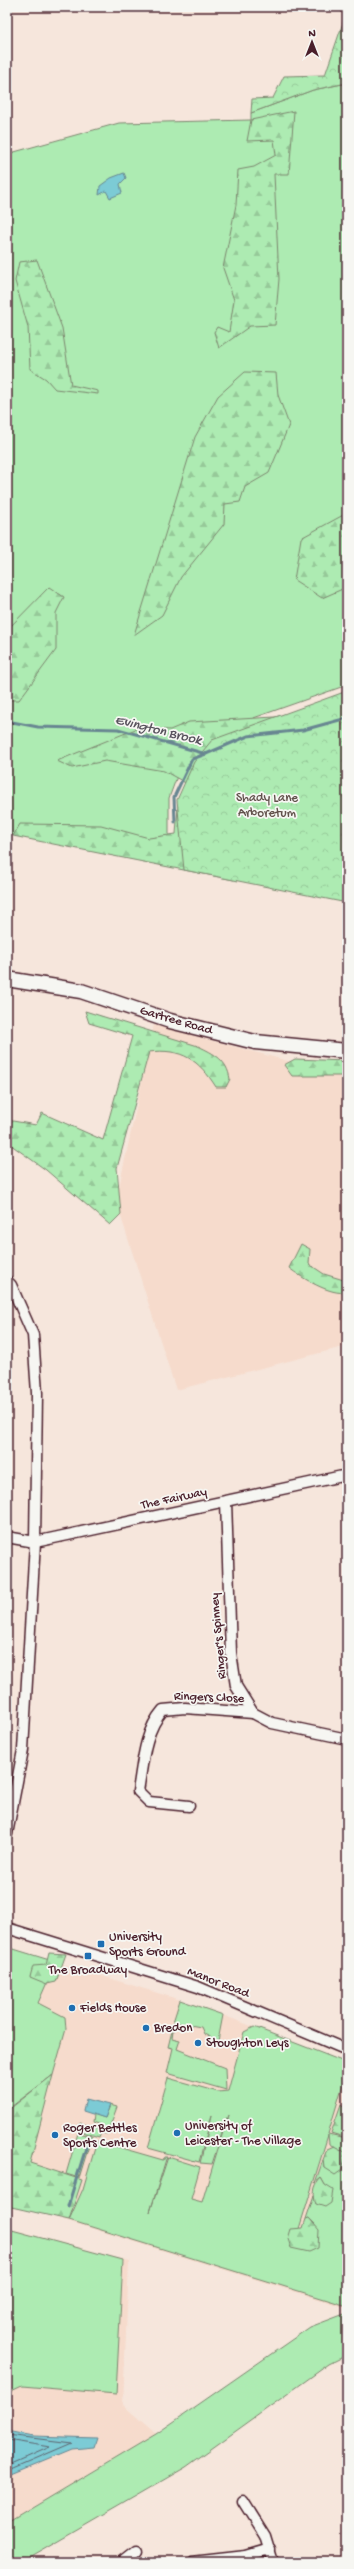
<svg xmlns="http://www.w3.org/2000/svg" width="354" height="2569" font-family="'Gochi Hand',sans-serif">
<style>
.built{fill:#f6dbcc}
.grass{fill:#adebb2;stroke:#7c856e;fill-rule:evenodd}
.forest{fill:url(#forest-firs);stroke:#7c856e}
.park{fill:url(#park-crowns);stroke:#7c856e}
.water{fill:#7bcbd5;stroke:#678691}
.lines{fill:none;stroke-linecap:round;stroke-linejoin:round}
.shore{stroke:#5e646f;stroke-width:1}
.stream{stroke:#678691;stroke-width:3}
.minor-casing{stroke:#4a1f2b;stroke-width:13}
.secondary-casing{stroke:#4a1f2b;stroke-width:17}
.minor{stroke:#f6f6f2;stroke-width:10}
.secondary{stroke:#f6f6f2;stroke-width:14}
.poi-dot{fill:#1f6fb2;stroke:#f6f6f2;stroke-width:1.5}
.labels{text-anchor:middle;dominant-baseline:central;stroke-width:3.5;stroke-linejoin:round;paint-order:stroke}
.park-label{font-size:13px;fill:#63524d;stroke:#f6f6f2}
.street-label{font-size:13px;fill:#4a1f2b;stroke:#f6f6f2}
.poi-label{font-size:13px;fill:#4a1f2b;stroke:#f6f6f2;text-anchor:start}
.water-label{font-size:14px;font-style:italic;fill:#59535e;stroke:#f6f6f2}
</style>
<defs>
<pattern id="forest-firs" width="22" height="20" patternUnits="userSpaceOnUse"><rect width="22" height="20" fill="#adebb2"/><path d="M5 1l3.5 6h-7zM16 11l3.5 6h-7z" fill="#96c999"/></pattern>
<pattern id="park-crowns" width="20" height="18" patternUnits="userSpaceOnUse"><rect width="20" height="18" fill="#adebb2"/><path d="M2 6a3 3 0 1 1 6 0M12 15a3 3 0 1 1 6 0" fill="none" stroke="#96c999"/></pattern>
</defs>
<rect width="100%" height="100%" fill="#f6e6dc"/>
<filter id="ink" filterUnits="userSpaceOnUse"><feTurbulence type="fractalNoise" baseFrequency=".025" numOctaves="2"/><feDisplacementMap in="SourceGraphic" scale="8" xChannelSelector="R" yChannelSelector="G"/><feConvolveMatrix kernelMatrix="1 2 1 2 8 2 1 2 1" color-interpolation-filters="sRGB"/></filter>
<g filter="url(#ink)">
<!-- built -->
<g class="built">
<path d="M 154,1025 L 303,1065 L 347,1066 L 347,1346 L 176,1390 L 116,1201 Z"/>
<path d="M 7,1947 L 197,2005 L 347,2063 L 347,2308 L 7,2202 Z"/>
<path d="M 7,2228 L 129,2261 L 123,2405 L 156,2434 L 7,2523 Z"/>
</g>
<!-- grass -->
<g class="grass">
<path d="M 347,83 L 347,685 L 211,733 L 183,760 L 169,798 L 169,864 L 7,834 L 7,154 L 119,123 L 251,120 L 251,113 L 313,90 Z"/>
<path d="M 7,1947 L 56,1962 L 38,2003 L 65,2017 L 66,2029 L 53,2075 L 7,2110 Z"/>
<path d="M 180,2000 L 223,2015 L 218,2041 L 228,2046 L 204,2034 L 201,2027 L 173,2022 Z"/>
<path d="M 174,2023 L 172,2038 L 180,2040 L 177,2049 L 225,2068 L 226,2090 L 167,2073 L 173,2048 L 168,2047 Z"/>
<path d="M 254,2027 L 347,2063 L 347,2071 L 328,2134 L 347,2138 L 347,2306 L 69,2220 L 83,2189 L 97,2141 L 163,2160 L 165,2156 L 167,2156 L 150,2212 L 168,2157 L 200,2167 L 191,2199 L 202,2202 L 228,2115 L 212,2164 L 200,2163 L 212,2115 L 199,2162 L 148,2148 L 168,2078 L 218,2092 L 228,2091 L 244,2032 ZM 328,2135 L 329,2144 L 347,2153 L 324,2168 L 323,2160 L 315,2183 L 321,2178 L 325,2185 L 316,2204 L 314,2195 L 306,2219 L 309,2218 L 315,2224 L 298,2232 Z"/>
<path d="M 110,2105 L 117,2107 L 107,2134 L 101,2133 L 102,2125 L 93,2122 L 94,2114 L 105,2118 Z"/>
<path d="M 78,2133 L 92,2136 L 79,2178 L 66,2174 Z"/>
<path d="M 12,2230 L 123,2260 L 116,2394 L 22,2386 L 7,2393 L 7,2262 Z"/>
<path d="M 347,2313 L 347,2355 L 329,2364 L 186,2467 L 22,2562 L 7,2562 L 7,2523 L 156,2434 L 310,2327 Z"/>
</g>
<!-- forest -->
<g class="forest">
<path d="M 294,111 L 289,174 L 274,174 L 279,279 L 275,325 L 250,326 L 219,348 L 214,332 L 217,327 L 229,332 L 234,300 L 223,268 L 236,205 L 238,170 L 254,167 L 276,155 L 274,140 L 247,141 L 251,120 Z"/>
<path d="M 37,260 L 62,328 L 71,385 L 98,391 L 98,394 L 55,389 L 46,379 L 30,369 L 28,327 L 15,281 L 19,262 Z"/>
<path d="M 245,372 L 276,373 L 278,395 L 289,425 L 269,473 L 245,487 L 240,502 L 225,504 L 224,524 L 181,577 L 162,615 L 134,635 L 195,437 L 218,396 Z"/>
<path d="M 347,513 L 347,587 L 322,598 L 294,580 L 301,538 Z"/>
<path d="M 49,587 L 64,597 L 56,613 L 56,650 L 19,700 L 7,700 L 7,630 Z"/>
<path d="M 347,698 L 234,880 L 13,836 L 20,824 L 101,825 L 149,838 L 176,834 L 178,807 L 191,786 L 164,771 L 105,761 L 72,768 L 57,761 L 138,728 L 170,730 L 189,722 L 275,717 Z"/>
<path d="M 85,1011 L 198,1046 C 215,1054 227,1060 230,1079 L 226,1087 L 216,1087 C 199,1060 182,1048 149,1052 L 117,1168 L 121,1214 L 110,1225 L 46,1170 L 7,1142 L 7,1120 L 36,1125 L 42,1113 L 103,1140 L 132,1036 L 89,1023 Z"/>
<path d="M 295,1059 L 347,1061 L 347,1071 L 344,1071 L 342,1076 L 292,1076 L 284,1065 Z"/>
<path d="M 301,1244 L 310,1249 L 309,1264 L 324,1274 L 347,1281 L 347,1292 C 331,1296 302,1278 289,1268 Z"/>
<path d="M 49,1953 L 66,1954 L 56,1982 L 47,1984 L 30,1977 L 33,1966 L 46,1965 Z"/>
<path d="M 53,2075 L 30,2163 L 82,2180 L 69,2220 L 7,2206 L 7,2111 Z"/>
<path d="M 341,2104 L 347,2109 L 347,2138 L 331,2133 Z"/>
<path d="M 80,2123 L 102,2129 L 99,2137 L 79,2131 Z"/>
<path d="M 334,2146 L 347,2153 L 342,2170 L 335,2175 L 324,2168 L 323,2160 L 327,2149 Z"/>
<path d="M 321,2178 L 325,2185 L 333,2190 L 331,2203 L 325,2207 L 316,2204 C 313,2194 313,2186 321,2178 Z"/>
<path d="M 309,2218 L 319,2230 L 318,2248 L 309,2252 L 291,2248 L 288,2239 L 291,2229 L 303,2228 L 306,2219 Z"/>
</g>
<!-- park -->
<g class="park">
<path d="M 347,11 L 347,83 L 313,90 L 251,113 L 252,99 L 273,98 L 284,76 L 325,75 Z"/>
<path d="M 347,691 L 347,903 L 184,870 L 177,800 L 194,762 L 212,740 Z"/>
</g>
<!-- water -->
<g class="water">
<path d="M 124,173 L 126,178 L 120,184 L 122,193 L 110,198 L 106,191 L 99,195 L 100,186 L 111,178 Z"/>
<path d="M 86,2099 L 110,2105 L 105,2118 L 83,2111 Z"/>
<path d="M 7,2431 L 34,2436 L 97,2438 L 94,2447 L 72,2449 L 7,2476 Z"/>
</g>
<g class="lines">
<!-- shore -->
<g class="shore">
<path d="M 7,2435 L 72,2443 L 7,2471"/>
<path d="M 7,2440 L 50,2447 L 7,2466"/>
</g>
<!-- stream -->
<g class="stream">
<path d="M 7,721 L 38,727 L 118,729 L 206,754 L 248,736 L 303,730 L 347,718"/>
<path d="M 175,822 L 174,797 L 192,759 L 206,754"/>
<path d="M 68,2206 L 89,2138"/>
</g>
<defs>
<g id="minor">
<path d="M 7,1281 L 11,1285 L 33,1335 L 37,1393 L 35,1542 L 23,1750 L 7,1834"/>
<path d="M 226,1501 L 231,1653 L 236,1686 L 253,1713 L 272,1723 L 347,1739"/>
<path d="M 7,1537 L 35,1542 L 347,1475"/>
<path d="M 189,1806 L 149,1802 L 138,1791 C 143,1762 144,1732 163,1710 L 185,1708 L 253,1713"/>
<path d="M 7,1928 L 198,1987 L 347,2050"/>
<path d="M 243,2501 L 265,2536 L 273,2562"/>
<path d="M 122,2562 L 136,2551"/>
<path d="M 192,2562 L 246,2556 L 270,2549"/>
</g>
<path id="secondary" d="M 7,979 L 81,991 L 170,1021 L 255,1042 L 347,1051"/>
</defs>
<!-- minor casing -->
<use href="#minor" class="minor-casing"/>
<!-- secondary casing -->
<use href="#secondary" class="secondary-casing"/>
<!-- minor -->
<use href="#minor" class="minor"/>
<!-- secondary -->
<use href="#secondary" class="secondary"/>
</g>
</g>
<!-- markers -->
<g class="poi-dot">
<rect x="97" y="1940" width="8" height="8" rx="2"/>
<rect x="84" y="1952" width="8" height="8" rx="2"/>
<circle cx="72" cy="2008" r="4"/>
<circle cx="146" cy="2028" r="4"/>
<circle cx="198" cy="2043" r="4"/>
<circle cx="177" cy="2133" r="4"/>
<circle cx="55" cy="2135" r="4"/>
</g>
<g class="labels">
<!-- park labels -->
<g class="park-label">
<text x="267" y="798">Shady Lane<tspan x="267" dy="15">Arboretum</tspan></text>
</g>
<!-- street labels -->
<g class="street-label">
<text transform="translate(176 1021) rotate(16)">Gartree Road</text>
<text transform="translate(174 1499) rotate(-12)">The Fairway</text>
<text transform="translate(219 1636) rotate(-95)">Ringer's Spinney</text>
<text transform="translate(209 1698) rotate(2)">Ringers Close</text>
<text transform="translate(218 1983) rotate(21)">Manor Road</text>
</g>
<!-- poi labels -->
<g class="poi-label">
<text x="109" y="1937">University<tspan x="109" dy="15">Sports Ground</tspan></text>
<text x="88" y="1970" text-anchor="middle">The Broadway</text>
<text x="80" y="2008">Fields House</text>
<text x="154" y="2028">Bredon</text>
<text x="206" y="2043">Stoughton Leys</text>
<text x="185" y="2126">University of<tspan x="185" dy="15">Leicester - The Village</tspan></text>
<text x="63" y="2128">Roger Bettles<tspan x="63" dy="15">Sports Centre</tspan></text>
</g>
<!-- water labels -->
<g class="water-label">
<text transform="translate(158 731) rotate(14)">Evington Brook</text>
</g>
</g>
<!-- margin -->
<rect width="354" height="2569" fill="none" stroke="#f6f6f2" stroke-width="24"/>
<rect x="12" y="12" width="330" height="2545" fill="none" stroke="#4a1f2b" stroke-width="1.5" filter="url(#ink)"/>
<!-- north arrow -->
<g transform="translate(312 42)" stroke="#f6f6f2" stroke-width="3" paint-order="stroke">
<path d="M0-3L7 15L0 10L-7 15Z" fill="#4a1f2b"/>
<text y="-6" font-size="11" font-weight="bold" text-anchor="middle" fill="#4a1f2b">N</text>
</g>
</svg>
